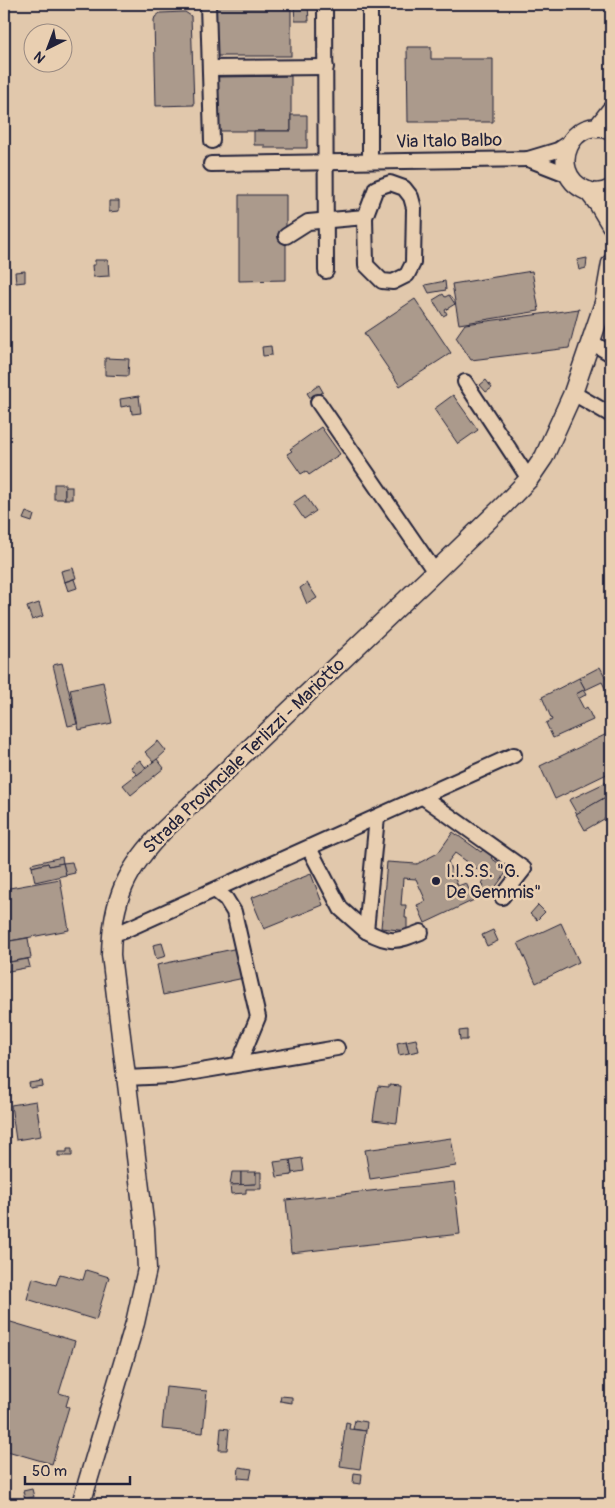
<svg xmlns="http://www.w3.org/2000/svg" width="615" height="1508" font-family="Pangolin,sans-serif">
<style>
.building{fill:#ab9a8c;stroke:#22223b}
.lines{fill:none;stroke-linecap:round;stroke-linejoin:round}
.minor-casing{stroke:#22223b;stroke-width:18}
.major-casing{stroke:#22223b;stroke-width:21}
.minor{stroke:#e9cfb1;stroke-width:14}
.major{stroke:#e9cfb1;stroke-width:18}
.poi-dot{fill:#22223b;stroke:#e9cfb1;stroke-width:2}
.labels{text-anchor:middle;dominant-baseline:central;stroke-width:5;stroke-linejoin:round;paint-order:stroke}
.street-label{font-size:18px;fill:#22223b;stroke:#e9cfb1}
.poi-label{font-size:18px;fill:#22223b;stroke:#e9cfb1;text-anchor:start}
</style>
<rect width="100%" height="100%" fill="#e1c8ac"/>
<filter id="ink" filterUnits="userSpaceOnUse"><feTurbulence type="fractalNoise" baseFrequency=".02" numOctaves="2"/><feDisplacementMap in="SourceGraphic" scale="10" xChannelSelector="R" yChannelSelector="G"/><feConvolveMatrix kernelMatrix="1 2 1 2 8 2 1 2 1" color-interpolation-filters="sRGB"/></filter>
<g filter="url(#ink)">
<!-- building -->
<g class="building">
<rect x="216" y="4" width="75" height="52"/>
<path d="M 308,5 L 309,21 L 295,21 L 294,6 Z"/>
<path d="M 160,13 L 185,12 L 191,16 L 194,105 L 156,106 L 154,20 L 155,17 Z"/>
<path d="M 407,47 L 431,47 L 431,59 L 493,59 L 493,122 L 408,122 Z"/>
<path d="M 291,76 L 291,131 L 218,131 L 218,77 Z"/>
<path d="M 291,115 L 307,115 L 307,148 L 265,148 L 265,145 L 254,145 L 254,131 L 291,131 Z"/>
<path d="M 239,195 L 286,195 L 286,280 L 239,281 Z"/>
<path d="M 109,201 L 119,201 L 119,211 L 109,212 Z"/>
<path d="M 587,258 L 586,268 L 579,270 L 577,260 Z"/>
<path d="M 95,260 L 108,260 L 109,276 L 93,277 L 92,265 L 95,265 Z"/>
<path d="M 25,271 L 25,282 L 16,283 L 15,272 Z"/>
<path d="M 532,271 L 539,311 L 459,324 L 452,284 Z"/>
<path d="M 445,281 L 446,290 L 429,293 L 425,285 Z"/>
<path d="M 443,294 L 445,297 L 449,295 L 455,304 L 445,310 L 447,314 L 443,316 L 433,300 Z"/>
<path d="M 415,299 L 451,353 L 400,386 L 364,333 Z"/>
<path d="M 579,309 L 569,348 L 471,360 L 456,337 L 465,324 Z"/>
<path d="M 271,346 L 272,355 L 263,356 L 262,347 Z"/>
<path d="M 105,358 L 129,359 L 128,376 L 105,375 Z"/>
<path d="M 486,380 L 492,388 L 486,392 L 480,385 Z"/>
<path d="M 319,385 L 323,392 L 311,399 L 307,393 Z"/>
<path d="M 453,395 L 478,430 L 458,444 L 434,409 Z"/>
<path d="M 139,396 L 141,413 L 132,414 L 131,405 L 121,407 L 120,399 Z"/>
<path d="M 321,427 L 340,454 L 309,475 L 306,471 L 301,474 L 287,454 L 292,451 L 290,449 Z"/>
<rect x="54" y="484" width="11" height="15"/>
<rect x="65" y="487" width="7" height="12"/>
<path d="M 305,495 L 316,511 L 304,519 L 293,503 Z"/>
<path d="M 26,512 L 34,515 L 32,522 L 23,519 Z"/>
<path d="M 73,568 L 76,578 L 64,582 L 61,571 Z"/>
<path d="M 74,579 L 77,588 L 68,591 L 65,582 Z"/>
<path d="M 307,583 L 317,598 L 307,604 L 300,588 Z"/>
<path d="M 39,603 L 43,616 L 32,620 L 27,607 Z"/>
<path d="M 62,663 L 77,724 L 68,726 L 53,665 Z"/>
<path d="M 600,667 L 610,686 L 605,688 L 602,682 L 585,690 L 587,694 L 578,699 L 576,694 L 585,689 L 579,678 Z"/>
<path d="M 579,678 L 585,689 L 576,694 L 584,709 L 587,707 L 593,720 L 553,738 L 546,723 L 552,720 L 542,697 Z"/>
<path d="M 103,682 L 112,723 L 79,730 L 70,689 Z"/>
<path d="M 611,732 L 611,772 L 555,799 L 540,766 Z"/>
<path d="M 158,741 L 166,751 L 154,762 L 145,752 Z"/>
<path d="M 157,759 L 164,768 L 131,795 L 123,785 Z"/>
<path d="M 140,760 L 146,768 L 137,775 L 131,767 Z"/>
<path d="M 611,780 L 611,794 L 577,814 L 569,800 Z"/>
<path d="M 611,794 L 611,815 L 585,830 L 576,814 Z"/>
<path d="M 453,832 L 481,852 L 485,847 L 494,854 L 491,858 L 508,870 L 489,896 L 481,890 L 484,885 L 482,883 L 487,876 L 455,853 L 448,862 L 458,886 L 466,883 L 474,900 L 425,923 L 417,905 L 426,901 L 416,879 L 403,878 L 401,905 L 406,905 L 405,918 L 407,918 L 407,931 L 381,928 L 387,862 L 417,864 L 438,853 Z"/>
<path d="M 62,857 L 63,863 L 49,866 L 48,863 L 32,867 L 31,864 Z"/>
<path d="M 72,862 L 75,873 L 66,875 L 63,863 Z"/>
<path d="M 48,863 L 49,866 L 63,863 L 66,875 L 35,882 L 32,867 Z"/>
<path d="M 311,874 L 323,905 L 264,929 L 251,898 Z"/>
<path d="M 60,879 L 69,930 L 4,942 L 4,889 Z"/>
<path d="M 538,905 L 545,912 L 537,920 L 530,914 Z"/>
<path d="M 561,923 L 579,962 L 536,983 L 518,943 Z"/>
<path d="M 493,930 L 498,941 L 487,946 L 482,935 Z"/>
<path d="M 28,938 L 31,958 L 4,963 L 4,942 Z"/>
<path d="M 162,943 L 166,956 L 156,959 L 153,945 Z"/>
<path d="M 238,948 L 244,978 L 163,995 L 157,965 Z"/>
<path d="M 28,959 L 30,967 L 4,972 L 4,963 Z"/>
<path d="M 467,1030 L 467,1040 L 460,1040 L 459,1031 Z"/>
<path d="M 416,1039 L 419,1051 L 409,1053 L 406,1041 Z"/>
<path d="M 406,1041 L 409,1053 L 399,1055 L 397,1043 Z"/>
<path d="M 42,1081 L 43,1086 L 30,1088 L 29,1083 Z"/>
<path d="M 389,1085 L 401,1086 L 397,1123 L 373,1120 L 378,1086 L 389,1087 Z"/>
<path d="M 36,1101 L 41,1136 L 16,1140 L 11,1105 Z"/>
<path d="M 451,1138 L 456,1166 L 370,1179 L 365,1150 Z"/>
<path d="M 67,1149 L 72,1149 L 72,1156 L 58,1156 L 58,1152 L 67,1152 Z"/>
<path d="M 302,1158 L 304,1171 L 292,1173 L 290,1160 Z"/>
<path d="M 290,1160 L 292,1175 L 277,1177 L 274,1162 Z"/>
<path d="M 232,1172 L 241,1172 L 241,1185 L 230,1185 Z"/>
<path d="M 241,1172 L 256,1172 L 256,1184 L 241,1185 Z"/>
<path d="M 256,1172 L 261,1172 L 261,1189 L 246,1189 L 246,1193 L 231,1194 L 230,1185 L 256,1184 Z"/>
<path d="M 454,1182 L 460,1234 L 291,1253 L 286,1200 Z"/>
<path d="M 86,1270 L 109,1277 L 96,1320 L 27,1299 L 33,1278 L 56,1285 L 60,1274 L 83,1280 Z"/>
<path d="M 4,1320 L 75,1341 L 59,1393 L 69,1396 L 66,1406 L 69,1407 L 52,1464 L 4,1450 Z"/>
<path d="M 166,1387 L 207,1391 L 203,1433 L 162,1429 Z"/>
<path d="M 281,1396 L 292,1397 L 292,1403 L 280,1401 Z"/>
<path d="M 355,1420 L 367,1422 L 366,1431 L 353,1429 Z"/>
<path d="M 346,1422 L 350,1423 L 349,1429 L 366,1431 L 360,1469 L 340,1466 Z"/>
<path d="M 221,1428 L 229,1429 L 227,1450 L 219,1450 Z"/>
<path d="M 239,1467 L 252,1469 L 250,1479 L 238,1478 Z"/>
<path d="M 354,1473 L 362,1474 L 361,1484 L 353,1483 Z"/>
<path d="M 32,1489 L 34,1497 L 25,1499 L 23,1491 Z"/>
</g>
<g class="lines">
<defs>
<g id="minor">
<path d="M 208,4 L 212,141"/>
<path d="M 325,4 L 326,271"/>
<path d="M 370,4 L 370,161"/>
<path d="M 210,68 L 326,67"/>
<path d="M 528,159 L 569,175"/>
<path d="M 211,164 L 528,159 L 558,150 L 570,142"/>
<path d="M 286,236 L 308,222 L 365,217 L 376,188 L 390,183 L 404,188 L 411,197 L 414,208 L 413,263 L 407,275 L 393,282 L 382,281 L 366,265 L 365,217"/>
<path d="M 591,342 L 611,354"/>
<path d="M 465,382 L 529,479"/>
<path d="M 573,393 L 611,415"/>
<path d="M 318,402 L 435,572"/>
<path d="M 423,797 L 524,869 L 502,897"/>
<path d="M 377,817 L 366,931 C 390,944 396,942 421,932"/>
<path d="M 309,848 L 341,909 L 366,931"/>
<path d="M 215,890 L 226,899 L 234,912 L 258,1017 L 239,1063"/>
<path d="M 112,934 L 123,931 L 514,755"/>
<path d="M 125,1078 L 171,1076 L 337,1048"/>
</g>
<g id="major">
<path d="M 597,128 L 611,110"/>
<path d="M 611,131 C 573,112 545,171 585,190 C 593,194 603,193 611,189"/>
<path d="M 588,191 L 599,205 L 611,225"/>
<path d="M 81,1504 L 135,1323 L 147,1269 L 145,1229 L 111,955 C 112,899 126,869 165,829 L 435,572 L 503,506 L 529,479 L 544,457 L 573,393 L 604,303 L 611,263"/>
</g>
</defs>
<!-- minor casing -->
<use href="#minor" class="minor-casing"/>
<!-- major casing -->
<use href="#major" class="major-casing"/>
<!-- minor -->
<use href="#minor" class="minor"/>
<!-- major -->
<use href="#major" class="major"/>
</g>
</g>
<!-- markers -->
<circle class="poi-dot" cx="436" cy="881" r="5"/>
<g class="labels">
<!-- street labels -->
<g class="street-label">
<text transform="translate(449 141) rotate(-1)">Via Italo Balbo</text>
<text transform="translate(244 756) rotate(-44)">Strada Provinciale Terlizzi - Mariotto</text>
</g>
<!-- poi labels -->
<g class="poi-label">
<text x="446" y="871">I.I.S.S. "G.<tspan x="446" dy="21">De Gemmis"</tspan></text>
</g>
</g>
<!-- margin -->
<rect width="615" height="1508" fill="none" stroke="#e9cfb1" stroke-width="20"/>
<rect x="10" y="10" width="595" height="1488" fill="none" stroke="#22223b" stroke-width="2" filter="url(#ink)"/>
<!-- north arrow -->
<g transform="translate(48 48) rotate(222)"><circle r="24" fill="#e9cfb1" stroke="#998a82"/>
<path d="M0-4L9 19L0 12L-9 19Z" fill="#22223b"/>
<text y="-8" font-size="14" font-weight="bold" text-anchor="middle" fill="#22223b">N</text>
</g>
<!-- scale -->
<path d="M25 1476v8h105v-8" fill="none" stroke="#22223b" stroke-width="2.5"/>
<text x="32" y="1476" font-size="15" fill="#22223b" stroke="#e9cfb1" stroke-width="4" paint-order="stroke">50 m</text>
</svg>
